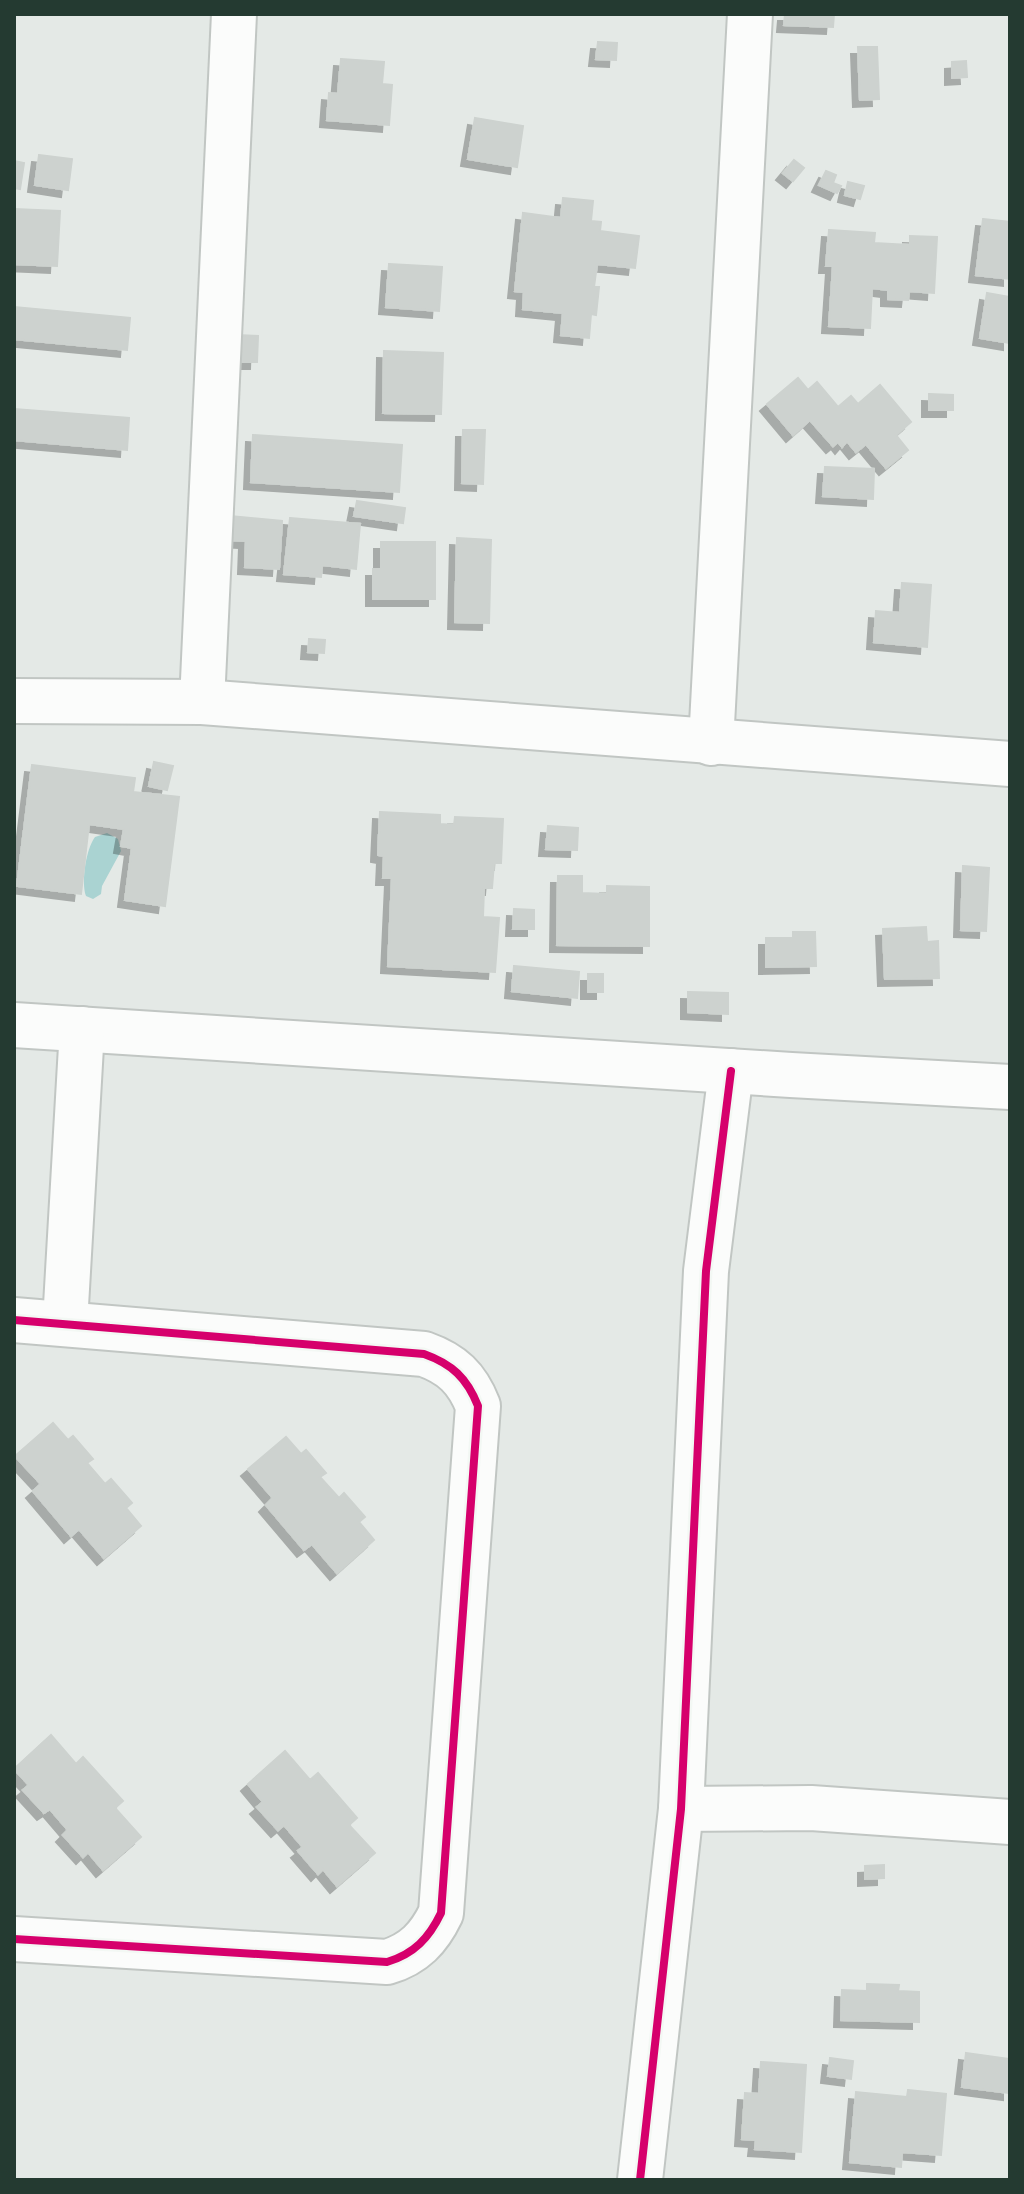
<svg xmlns="http://www.w3.org/2000/svg" width="1024" height="2194" font-family="'PT Sans Narrow',sans-serif">
<style>
.water{fill:#aad3d2}
.building{fill:#cdd2cf;stroke:#cdd2cf;stroke-width:2;filter:url(#shadow)}
.lines{fill:none;stroke-linecap:round;stroke-linejoin:round}
.minor-casing{stroke:#c1c6c3;stroke-width:48}
.minor{stroke:#fbfcfb;stroke-width:44}
.cycleway-casing{stroke:#f3f8f4;stroke-width:13}
.cycleway{stroke:#d6006c;stroke-width:8}
</style>
<defs>
<filter id="shadow"><feDropShadow dx="-7" dy="7" stdDeviation="0" flood-color="#0004"/></filter>
</defs>
<rect width="100%" height="100%" fill="#e4e9e6"/>
<!-- water -->
<path class="water" d="M 107,833 L 118,839 L 121,851 L 102,886 L 101,894 L 93,899 L 86,896 C 81,882 86,849 95,837 Z"/>
<!-- building -->
<g class="building">
<path d="M 785,14 L 834,14 L 833,27 L 784,25 Z"/>
<path d="M 598,42 L 617,43 L 616,60 L 596,59 Z"/>
<path d="M 858,47 L 877,47 L 879,99 L 860,100 Z"/>
<path d="M 341,59 L 384,62 L 382,84 L 392,85 L 389,125 L 327,120 L 329,93 L 338,94 Z"/>
<path d="M 966,61 L 967,77 L 952,78 L 952,62 Z"/>
<path d="M 475,118 L 523,126 L 517,167 L 468,159 Z"/>
<path d="M 39,155 L 72,159 L 68,190 L 35,185 Z"/>
<path d="M 794,160 L 804,168 L 793,181 L 783,173 Z"/>
<path d="M 14,161 L 24,163 L 20,189 L 14,188 Z"/>
<path d="M 826,171 L 836,175 L 833,183 L 841,186 L 837,193 L 819,185 Z"/>
<path d="M 848,182 L 864,186 L 860,199 L 845,195 Z"/>
<path d="M 563,198 L 593,201 L 591,221 L 601,222 L 600,231 L 639,236 L 635,268 L 597,264 L 594,287 L 599,287 L 596,315 L 591,314 L 589,338 L 561,335 L 563,313 L 523,309 L 524,292 L 515,291 L 523,213 L 561,218 Z"/>
<path d="M 14,209 L 60,211 L 57,266 L 14,264 Z"/>
<path d="M 983,219 L 1010,222 L 1010,279 L 976,275 Z"/>
<path d="M 829,230 L 875,233 L 874,243 L 910,245 L 910,236 L 937,237 L 934,293 L 909,291 L 908,300 L 888,299 L 888,290 L 872,288 L 870,328 L 829,326 L 833,266 L 826,266 Z"/>
<path d="M 389,264 L 442,267 L 439,311 L 386,307 Z"/>
<path d="M 987,293 L 1010,297 L 1010,343 L 980,338 Z"/>
<path d="M 14,307 L 130,318 L 127,350 L 14,339 Z"/>
<path d="M 237,335 L 258,336 L 257,362 L 237,362 Z"/>
<path d="M 384,351 L 443,353 L 441,414 L 383,413 Z"/>
<path d="M 798,378 L 808,390 L 817,382 L 838,407 L 851,396 L 858,404 L 880,385 L 911,422 L 896,435 L 908,450 L 886,468 L 866,444 L 856,452 L 847,441 L 842,447 L 838,442 L 833,446 L 810,420 L 793,435 L 767,404 Z"/>
<path d="M 929,394 L 953,395 L 953,410 L 929,410 Z"/>
<path d="M 14,409 L 129,418 L 127,450 L 14,440 Z"/>
<path d="M 463,430 L 485,430 L 483,484 L 462,483 Z"/>
<path d="M 253,435 L 402,445 L 399,492 L 251,482 Z"/>
<path d="M 825,467 L 874,469 L 873,499 L 823,496 Z"/>
<path d="M 357,501 L 405,508 L 403,523 L 354,516 Z"/>
<path d="M 230,516 L 282,521 L 279,569 L 245,567 L 246,541 L 228,540 Z"/>
<path d="M 290,518 L 360,524 L 356,569 L 322,565 L 321,577 L 284,574 Z"/>
<path d="M 457,538 L 491,540 L 489,623 L 455,622 Z"/>
<path d="M 381,542 L 435,542 L 435,599 L 373,599 L 373,569 L 381,569 Z"/>
<path d="M 902,583 L 931,585 L 927,647 L 874,642 L 876,611 L 900,613 Z"/>
<path d="M 309,639 L 325,640 L 324,653 L 308,652 Z"/>
<path d="M 154,762 L 173,766 L 167,790 L 149,786 Z"/>
<path d="M 32,765 L 135,778 L 133,792 L 179,797 L 165,906 L 125,900 L 132,848 L 121,846 L 124,829 L 89,824 L 81,894 L 17,886 Z"/>
<path d="M 380,812 L 440,815 L 440,824 L 454,825 L 455,817 L 503,819 L 501,863 L 494,863 L 492,888 L 484,888 L 483,917 L 499,918 L 495,972 L 388,966 L 392,878 L 383,878 L 384,856 L 378,855 Z"/>
<path d="M 548,826 L 578,828 L 577,850 L 546,849 Z"/>
<path d="M 963,866 L 989,868 L 986,931 L 961,930 Z"/>
<path d="M 558,876 L 582,876 L 582,893 L 607,894 L 607,886 L 649,887 L 649,946 L 557,945 Z"/>
<path d="M 514,909 L 534,910 L 534,929 L 513,929 Z"/>
<path d="M 926,927 L 927,942 L 938,941 L 939,978 L 885,979 L 883,929 Z"/>
<path d="M 793,932 L 815,932 L 816,966 L 766,967 L 766,938 L 793,938 Z"/>
<path d="M 514,966 L 579,972 L 577,998 L 512,991 Z"/>
<rect x="588" y="974" width="15" height="18"/>
<path d="M 688,992 L 728,993 L 728,1014 L 688,1012 Z"/>
<path d="M 53,1423 L 68,1440 L 73,1436 L 93,1459 L 87,1463 L 105,1484 L 111,1479 L 132,1503 L 126,1508 L 141,1526 L 104,1558 L 79,1529 L 71,1536 L 33,1491 L 41,1484 L 15,1456 Z"/>
<path d="M 286,1437 L 301,1454 L 306,1450 L 326,1473 L 320,1477 L 339,1498 L 344,1493 L 365,1517 L 359,1522 L 374,1540 L 337,1573 L 312,1544 L 304,1550 L 266,1505 L 273,1498 L 248,1469 Z"/>
<path d="M 51,1735 L 76,1764 L 83,1757 L 123,1801 L 115,1808 L 141,1837 L 103,1870 L 88,1852 L 83,1857 L 63,1835 L 68,1830 L 50,1809 L 44,1813 L 23,1790 L 29,1785 L 14,1769 Z"/>
<path d="M 285,1751 L 310,1780 L 318,1773 L 357,1818 L 349,1825 L 375,1853 L 337,1886 L 323,1869 L 318,1874 L 298,1851 L 303,1847 L 284,1825 L 278,1830 L 257,1807 L 263,1802 L 248,1784 Z"/>
<path d="M 884,1865 L 884,1878 L 865,1879 L 865,1866 Z"/>
<path d="M 867,1984 L 899,1985 L 898,1991 L 919,1992 L 919,2022 L 841,2020 L 842,1990 L 867,1991 Z"/>
<path d="M 966,2053 L 1010,2059 L 1010,2093 L 962,2087 Z"/>
<path d="M 830,2058 L 853,2061 L 851,2079 L 828,2076 Z"/>
<path d="M 761,2062 L 806,2065 L 801,2152 L 755,2149 L 756,2140 L 742,2139 L 745,2093 L 759,2094 Z"/>
<path d="M 908,2090 L 946,2094 L 941,2155 L 902,2152 L 901,2167 L 850,2162 L 856,2092 L 907,2097 Z"/>
</g>
<g class="lines">
<defs>
<g id="minor">
<path d="M 14,701 L 202,702 L 1010,764"/>
<path d="M 202,702 L 234,14"/>
<path d="M 711,743 L 750,14"/>
<path d="M 14,1025 L 791,1075 L 1010,1087"/>
<path d="M 14,1320 L 424,1354 C 452,1364 467,1378 478,1406 L 441,1913 C 429,1938 414,1954 387,1962 L 14,1939"/>
<path d="M 65,1323 L 82,1029"/>
<path d="M 681,1809 L 811,1808 L 1010,1822"/>
<path d="M 640,2180 L 681,1809 L 706,1271 L 731,1071"/>
</g>
</defs>
<!-- minor casing -->
<use href="#minor" class="minor-casing"/>
<!-- minor -->
<use href="#minor" class="minor"/>
<defs>
<g id="cycleway">
<path d="M 14,1320 L 424,1354 C 452,1364 467,1378 478,1406 L 441,1913 C 429,1938 414,1954 387,1962 L 14,1939"/>
<path d="M 640,2180 L 681,1809 L 706,1271 L 731,1071"/>
</g>
</defs>
<!-- cycleway casing -->
<use href="#cycleway" class="cycleway-casing"/>
<!-- cycleway -->
<use href="#cycleway" class="cycleway"/>
</g>
<!-- border -->
<rect width="1024" height="2194" fill="none" stroke="#243a31" stroke-width="32"/>
</svg>
